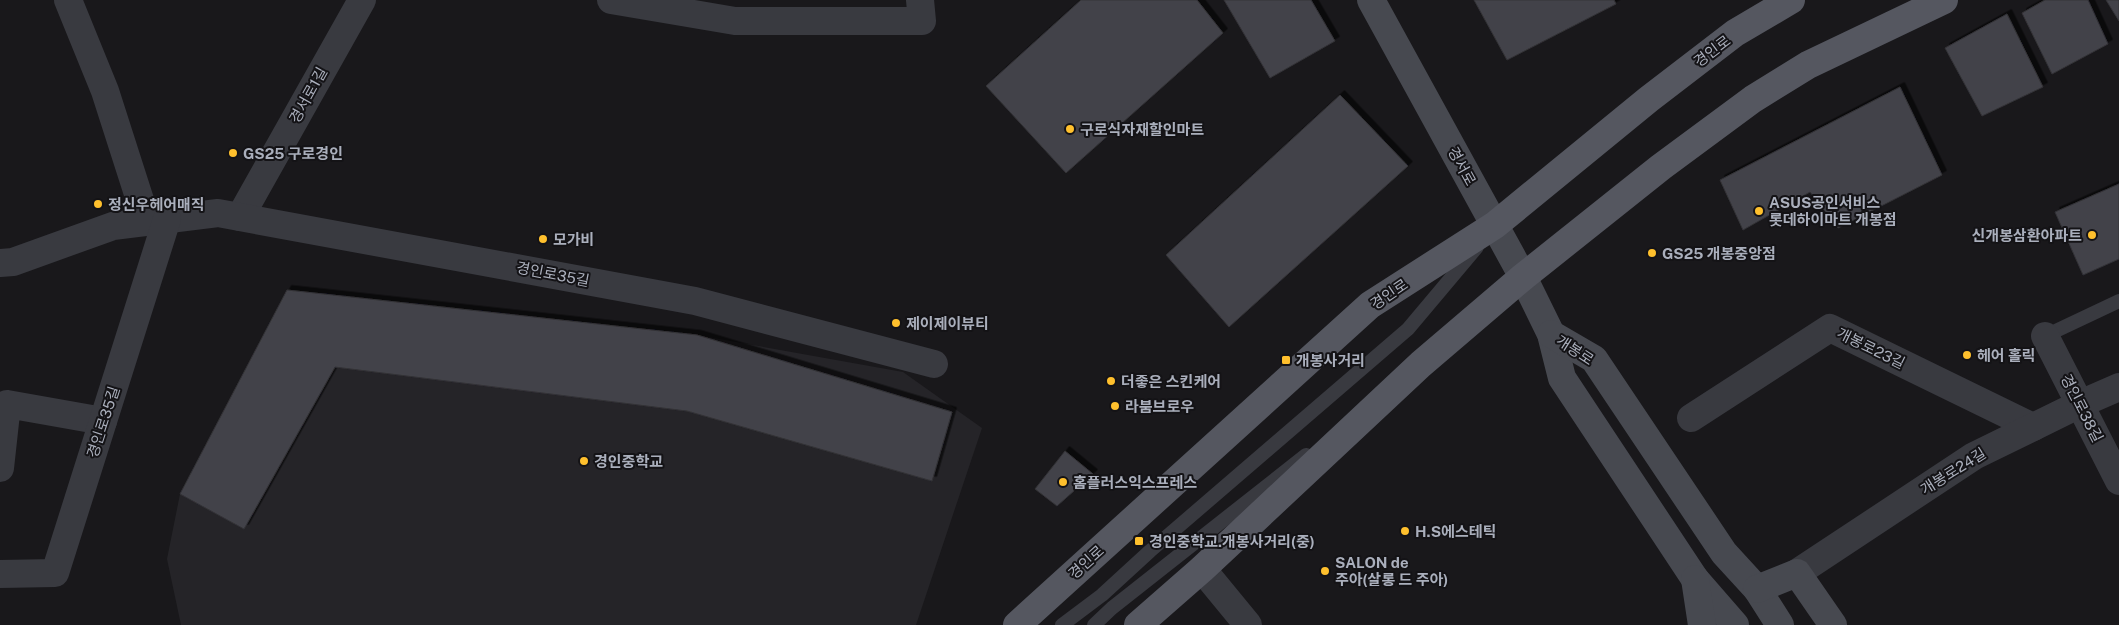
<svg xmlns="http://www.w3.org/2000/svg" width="2119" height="625" font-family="'Public Sans','Noto Sans KR',sans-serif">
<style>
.built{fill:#252428}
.building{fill:#434348;stroke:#333237;filter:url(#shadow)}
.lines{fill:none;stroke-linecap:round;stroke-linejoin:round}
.lane{stroke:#393a40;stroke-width:14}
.street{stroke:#393a40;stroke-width:28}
.secondary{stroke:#474950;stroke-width:28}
.primary{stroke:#555760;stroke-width:28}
.poi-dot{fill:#ffc02d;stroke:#141316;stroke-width:2}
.labels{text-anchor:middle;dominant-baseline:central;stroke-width:4;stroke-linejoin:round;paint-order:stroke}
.street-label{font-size:15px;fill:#aaafbc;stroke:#141316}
.poi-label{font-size:15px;font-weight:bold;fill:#aaafbc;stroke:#141316;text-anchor:start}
</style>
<defs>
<filter id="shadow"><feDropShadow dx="4.5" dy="-4.5" stdDeviation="0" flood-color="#0009"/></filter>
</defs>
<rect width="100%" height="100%" fill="#19181b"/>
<!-- built -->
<path class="built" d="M 287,290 L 697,335 L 903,372 L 982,428 L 916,625 L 181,625 L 167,559 L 180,494 Z"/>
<!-- building -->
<g class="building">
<path d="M 1081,0 L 1197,0 L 1223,33 L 1066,173 L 986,86 Z"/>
<path d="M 1224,0 L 1311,0 L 1335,41 L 1270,78 Z"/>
<path d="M 1474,0 L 1614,0 L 1616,4 L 1507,60 Z"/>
<path d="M 2045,0 L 2088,0 L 2108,44 L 2052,74 L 2022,13 Z"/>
<path d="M 2106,0 L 2119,0 L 2119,21 Z"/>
<path d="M 2007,14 L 2043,87 L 1982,116 L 1945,48 Z"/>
<path d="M 1900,87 L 1942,175 L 1838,228 L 1810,192 L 1743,230 L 1720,180 Z"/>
<path d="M 1340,95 L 1408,166 L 1229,327 L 1166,255 Z"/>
<path d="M 2119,184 L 2119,259 L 2083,275 L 2055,212 Z"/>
<path d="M 287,290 L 697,335 L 952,412 L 932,481 L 687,411 L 335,367 L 244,529 L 180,494 Z"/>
<path d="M 1065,451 L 1093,474 L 1057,506 L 1035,489 Z"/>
</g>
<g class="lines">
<!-- lane -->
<g class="lane">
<path d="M 2045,336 L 2119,301"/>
<path d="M 1062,625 L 1102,595 L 1150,551 L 1408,329 L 1477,247"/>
<path d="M 1094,625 L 1112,608 L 1306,455"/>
</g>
<!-- street -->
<g class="street">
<path d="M 68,0 L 105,91 L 147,222"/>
<path d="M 611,0 L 735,21 L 922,21 L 920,0"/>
<path d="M 240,217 L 362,0"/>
<path d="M 0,263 L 13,262 L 113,226 L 218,213 L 695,301 L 934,364"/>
<path d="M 2045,336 L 2119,481"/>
<path d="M 1691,418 L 1830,328 L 2033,427"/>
<path d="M 0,468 L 7,404 L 103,421"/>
<path d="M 1202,569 L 1248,625"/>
<path d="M 1797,573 L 1974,456 L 2080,404 L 2119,387"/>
<path d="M 0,574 L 55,573 L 167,219"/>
</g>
<!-- secondary -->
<g class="secondary">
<path d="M 1371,0 L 1523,277 L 1551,334 L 1562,378 L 1695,579 L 1735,625"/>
<path d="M 1551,334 L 1594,359 L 1724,553 L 1757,589 L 1780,625"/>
<path d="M 1695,579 L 1702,625"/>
<path d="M 1757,589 L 1797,573 L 1833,625"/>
</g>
<!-- primary -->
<g class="primary">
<path d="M 1017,625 L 1370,305 L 1495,225 L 1649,99 L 1735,33 L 1791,0"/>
<path d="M 1138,625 L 1202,569 L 1421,364 L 1523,277 L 1661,167 L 1753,99 L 1808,65 L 1944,0"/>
</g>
</g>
<!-- markers -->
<g class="poi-dot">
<circle cx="1070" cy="129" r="5"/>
<circle cx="233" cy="153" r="5"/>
<circle cx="98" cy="204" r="5"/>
<circle cx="1759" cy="211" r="5"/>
<circle cx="2092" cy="235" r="5"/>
<circle cx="543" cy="239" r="5"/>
<circle cx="1652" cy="253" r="5"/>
<circle cx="896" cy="323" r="5"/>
<circle cx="1967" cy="355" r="5"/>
<rect x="1281" y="355" width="10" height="10" rx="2.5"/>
<circle cx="1111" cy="381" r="5"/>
<circle cx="1115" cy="406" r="5"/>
<circle cx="584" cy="461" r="5"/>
<circle cx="1063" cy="482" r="5"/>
<circle cx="1405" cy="531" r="5"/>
<rect x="1134" y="536" width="10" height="10" rx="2.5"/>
<circle cx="1325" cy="571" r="5"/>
</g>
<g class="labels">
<!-- street labels -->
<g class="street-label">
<text transform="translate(1712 51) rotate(-37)">경인로</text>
<text transform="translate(308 95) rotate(-61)">경서로1길</text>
<text transform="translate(1462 166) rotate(61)">경서로</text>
<text transform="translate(553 274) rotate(11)">경인로35길</text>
<text transform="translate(1389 294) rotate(-34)">경인로</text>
<text transform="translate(1871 348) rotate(26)">개봉로23길</text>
<text transform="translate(1575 350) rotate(33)">개봉로</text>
<text transform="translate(2082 408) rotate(63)">경인로38길</text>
<text transform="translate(103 422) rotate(-72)">경인로35길</text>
<text transform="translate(1953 471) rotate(-32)">개봉로24길</text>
<text transform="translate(1086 562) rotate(-42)">경인로</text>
</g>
<!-- poi labels -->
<g class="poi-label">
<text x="1080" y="129">구로식자재할인마트</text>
<text x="243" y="153">GS25 구로경인</text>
<text x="1769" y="202">ASUS공인서비스<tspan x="1769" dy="17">롯데하이마트 개봉점</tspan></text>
<text x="108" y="204">정신우헤어매직</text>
<text x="2082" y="235" text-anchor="end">신개봉삼환아파트</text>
<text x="553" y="239">모가비</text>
<text x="1662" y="253">GS25 개봉중앙점</text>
<text x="906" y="323">제이제이뷰티</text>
<text x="1977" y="355">헤어 홀릭</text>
<text x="1296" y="360">개봉사거리</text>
<text x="1121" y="381">더좋은 스킨케어</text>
<text x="1125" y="406">라붐브로우</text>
<text x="594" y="461">경인중학교</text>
<text x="1073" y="482">홈플러스익스프레스</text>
<text x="1415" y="531">H.S에스테틱</text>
<text x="1149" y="541">경인중학교.개봉사거리(중)</text>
<text x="1335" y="562">SALON de<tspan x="1335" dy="17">주아(살롱 드 주아)</tspan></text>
</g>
</g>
</svg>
